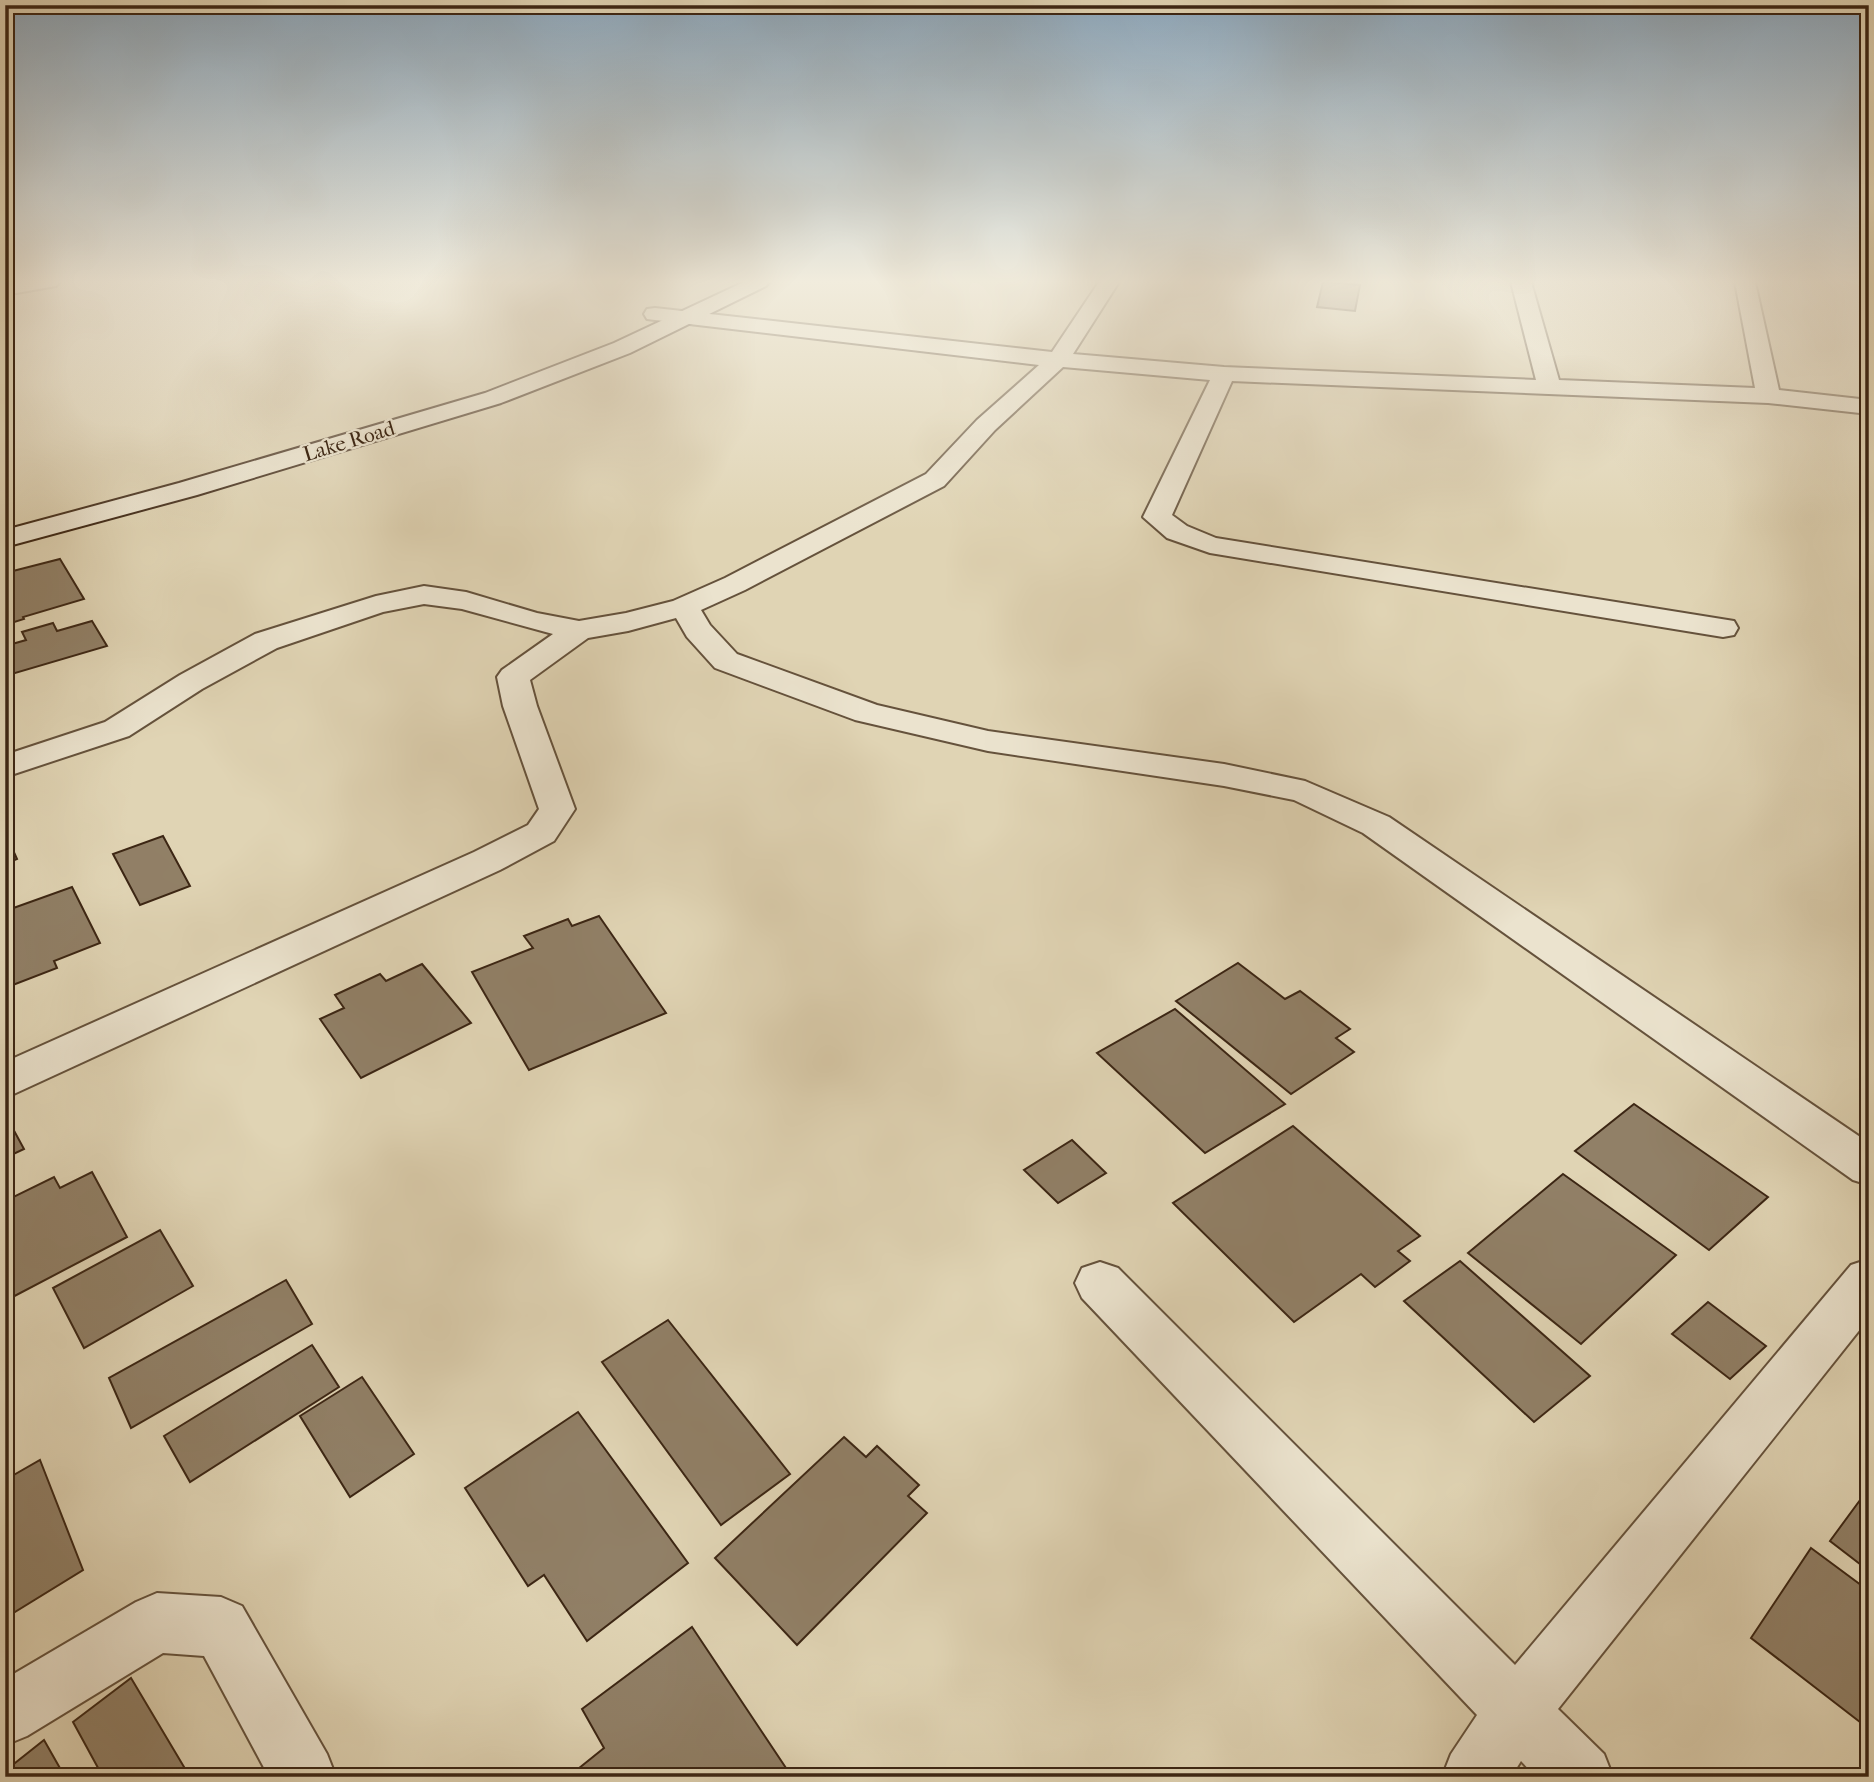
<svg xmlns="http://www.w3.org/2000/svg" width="1874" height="1782" font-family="'IM FELL French Canon',serif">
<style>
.building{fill:#918067;stroke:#3c2614;stroke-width:2}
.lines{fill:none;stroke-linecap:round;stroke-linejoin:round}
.street-casing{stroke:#65523c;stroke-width:4}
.secondary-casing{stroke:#3c2614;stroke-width:4}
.street{fill:#ebe3ce;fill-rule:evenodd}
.secondary{fill:#ebe3ce;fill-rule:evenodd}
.labels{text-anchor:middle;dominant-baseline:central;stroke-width:5;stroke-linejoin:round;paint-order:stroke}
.far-street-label{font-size:21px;fill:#3c2614;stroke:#ebe3ce}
</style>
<rect width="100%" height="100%" fill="#e0d4b4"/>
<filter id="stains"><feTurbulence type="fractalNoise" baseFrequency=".00286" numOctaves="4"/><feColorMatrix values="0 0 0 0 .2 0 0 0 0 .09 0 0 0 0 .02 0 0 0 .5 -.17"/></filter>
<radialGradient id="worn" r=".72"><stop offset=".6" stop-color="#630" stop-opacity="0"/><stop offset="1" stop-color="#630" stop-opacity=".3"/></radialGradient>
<!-- building -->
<g class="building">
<path d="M 1323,282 L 1360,285 L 1355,311 L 1317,307 Z"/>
<path d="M 60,559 L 84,599 L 23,617 L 24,619 L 5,625 L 5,573 Z"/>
<path d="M 92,621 L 107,646 L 5,676 L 5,646 L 26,640 L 22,632 L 53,623 L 57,631 Z"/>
<path d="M 5,832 L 17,859 L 5,864 Z"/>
<path d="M 163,836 L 190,886 L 140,905 L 113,854 Z"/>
<path d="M 72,887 L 100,943 L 54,961 L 57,968 L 5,988 L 5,911 Z"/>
<path d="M 599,916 L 666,1013 L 529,1070 L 472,972 L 533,948 L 524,936 L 568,919 L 572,926 Z"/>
<path d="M 1238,963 L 1285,999 L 1300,991 L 1350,1029 L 1336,1038 L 1354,1052 L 1291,1094 L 1176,1001 Z"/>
<path d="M 422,964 L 471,1023 L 361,1078 L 320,1019 L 344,1008 L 335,995 L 380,974 L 386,981 Z"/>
<path d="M 1175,1009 L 1285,1104 L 1205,1153 L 1097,1053 Z"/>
<path d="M 1634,1104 L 1768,1197 L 1709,1250 L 1575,1151 Z"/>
<path d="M 5,1114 L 24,1149 L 5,1158 Z"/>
<path d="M 1293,1126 L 1420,1236 L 1398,1251 L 1410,1261 L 1375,1287 L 1361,1274 L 1294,1322 L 1173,1203 Z"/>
<path d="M 1072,1140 L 1106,1173 L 1058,1203 L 1024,1170 Z"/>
<path d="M 92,1172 L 127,1237 L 5,1301 L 5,1201 L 54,1177 L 60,1188 Z"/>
<path d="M 1563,1174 L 1676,1255 L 1581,1344 L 1468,1253 Z"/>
<path d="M 160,1230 L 193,1286 L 84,1348 L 53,1288 Z"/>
<path d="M 1460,1261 L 1590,1376 L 1534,1422 L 1404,1301 Z"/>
<path d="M 286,1280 L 312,1324 L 131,1428 L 109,1378 Z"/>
<path d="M 1708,1302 L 1766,1346 L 1730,1379 L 1672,1334 Z"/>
<path d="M 668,1320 L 790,1474 L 721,1525 L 602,1362 Z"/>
<path d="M 312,1345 L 339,1387 L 190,1482 L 164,1436 Z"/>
<path d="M 362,1377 L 414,1454 L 350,1497 L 300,1416 Z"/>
<path d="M 578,1412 L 688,1563 L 587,1641 L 544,1575 L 528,1586 L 465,1488 Z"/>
<path d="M 844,1437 L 866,1457 L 877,1446 L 919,1485 L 908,1496 L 927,1513 L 797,1645 L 715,1558 Z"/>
<path d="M 40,1460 L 83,1570 L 10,1615 L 5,1601 L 5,1480 Z"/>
<path d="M 1863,1496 L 1869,1500 L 1869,1571 L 1830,1541 Z"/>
<path d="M 1811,1548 L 1869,1591 L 1869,1729 L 1751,1638 Z"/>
<path d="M 692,1627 L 792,1777 L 568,1777 L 604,1748 L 582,1709 Z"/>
<path d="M 131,1678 L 190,1777 L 103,1777 L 73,1722 Z"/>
<path d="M 44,1740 L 65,1777 L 5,1777 L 5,1771 Z"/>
</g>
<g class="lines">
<defs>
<g id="street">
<path d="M 13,282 L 59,282 L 56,286 L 5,295 L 5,283 Z"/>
<path d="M 1099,282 L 1119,282 L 1073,354 L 1224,367 L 1536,380 L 1511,282 L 1531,282 L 1559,380 L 1755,388 L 1735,282 L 1755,282 L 1779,390 L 1869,400 L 1869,414 L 1768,403 L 1232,381 L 1172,515 L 1187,526 L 1216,538 L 1734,621 L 1738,628 L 1734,635 L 1723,637 L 1210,553 L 1167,538 L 1143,517 L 1210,380 L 1063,367 L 995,430 L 944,486 L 745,590 L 701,610 L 710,625 L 737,654 L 877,705 L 988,731 L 1224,764 L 1305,781 L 1389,817 L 1869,1143 L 1869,1185 L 1853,1180 L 1363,833 L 1294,800 L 1224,786 L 988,751 L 855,720 L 715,668 L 687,637 L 676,618 L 628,631 L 588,638 L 530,680 L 537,706 L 575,809 L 554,841 L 500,870 L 5,1098 L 5,1062 L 474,852 L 528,825 L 539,809 L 503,706 L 497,677 L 502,670 L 553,634 L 462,609 L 424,604 L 383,612 L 277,648 L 202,689 L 129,736 L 5,777 L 5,755 L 105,722 L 180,675 L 255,634 L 376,596 L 424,586 L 466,592 L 537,613 L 579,621 L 626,613 L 673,601 L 725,578 L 926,474 L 977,420 L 1039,365 L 655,320 L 647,319 L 644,314 L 647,309 L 655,308 L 1052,352 Z"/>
<path d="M 1869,1259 L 1869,1318 L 1558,1709 L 1604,1754 L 1613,1777 L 1536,1777 L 1521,1761 L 1511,1777 L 1442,1777 L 1451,1754 L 1477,1715 L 1082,1298 L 1075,1283 L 1082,1268 L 1100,1262 L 1118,1268 L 1515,1665 L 1851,1265 Z"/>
<path d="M 157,1593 L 221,1597 L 242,1606 L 327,1754 L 336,1777 L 269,1777 L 204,1656 L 163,1653 L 27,1736 L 5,1745 L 5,1679 L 136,1602 Z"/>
</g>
<path id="secondary" d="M 744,282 L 769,282 L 766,286 L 630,353 L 501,403 L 197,495 L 5,547 L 5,530 L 179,483 L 485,393 L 614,343 Z"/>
</defs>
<!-- street casing -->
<use href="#street" class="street-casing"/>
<!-- secondary casing -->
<use href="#secondary" class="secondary-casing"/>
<!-- street -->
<use href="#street" class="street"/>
<!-- secondary -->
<use href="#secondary" class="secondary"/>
</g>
<!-- sky -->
<linearGradient id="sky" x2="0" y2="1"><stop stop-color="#8ea9be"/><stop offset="0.53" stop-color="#f1ecdd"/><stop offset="1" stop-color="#f1ecdd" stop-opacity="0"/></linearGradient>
<rect width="1874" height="531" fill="url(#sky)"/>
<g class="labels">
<!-- far-street labels -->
<g class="far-street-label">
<text transform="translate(349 441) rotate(-17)">Lake Road</text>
</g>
</g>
<!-- margin -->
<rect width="1874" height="1782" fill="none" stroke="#e0d4b4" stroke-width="28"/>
<rect x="7" y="7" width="1860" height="1768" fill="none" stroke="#3c2614" stroke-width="3.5"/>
<rect x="14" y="14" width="1846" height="1754" fill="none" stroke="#3c2614" stroke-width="2"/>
<rect width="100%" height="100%" filter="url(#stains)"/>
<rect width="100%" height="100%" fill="url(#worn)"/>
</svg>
